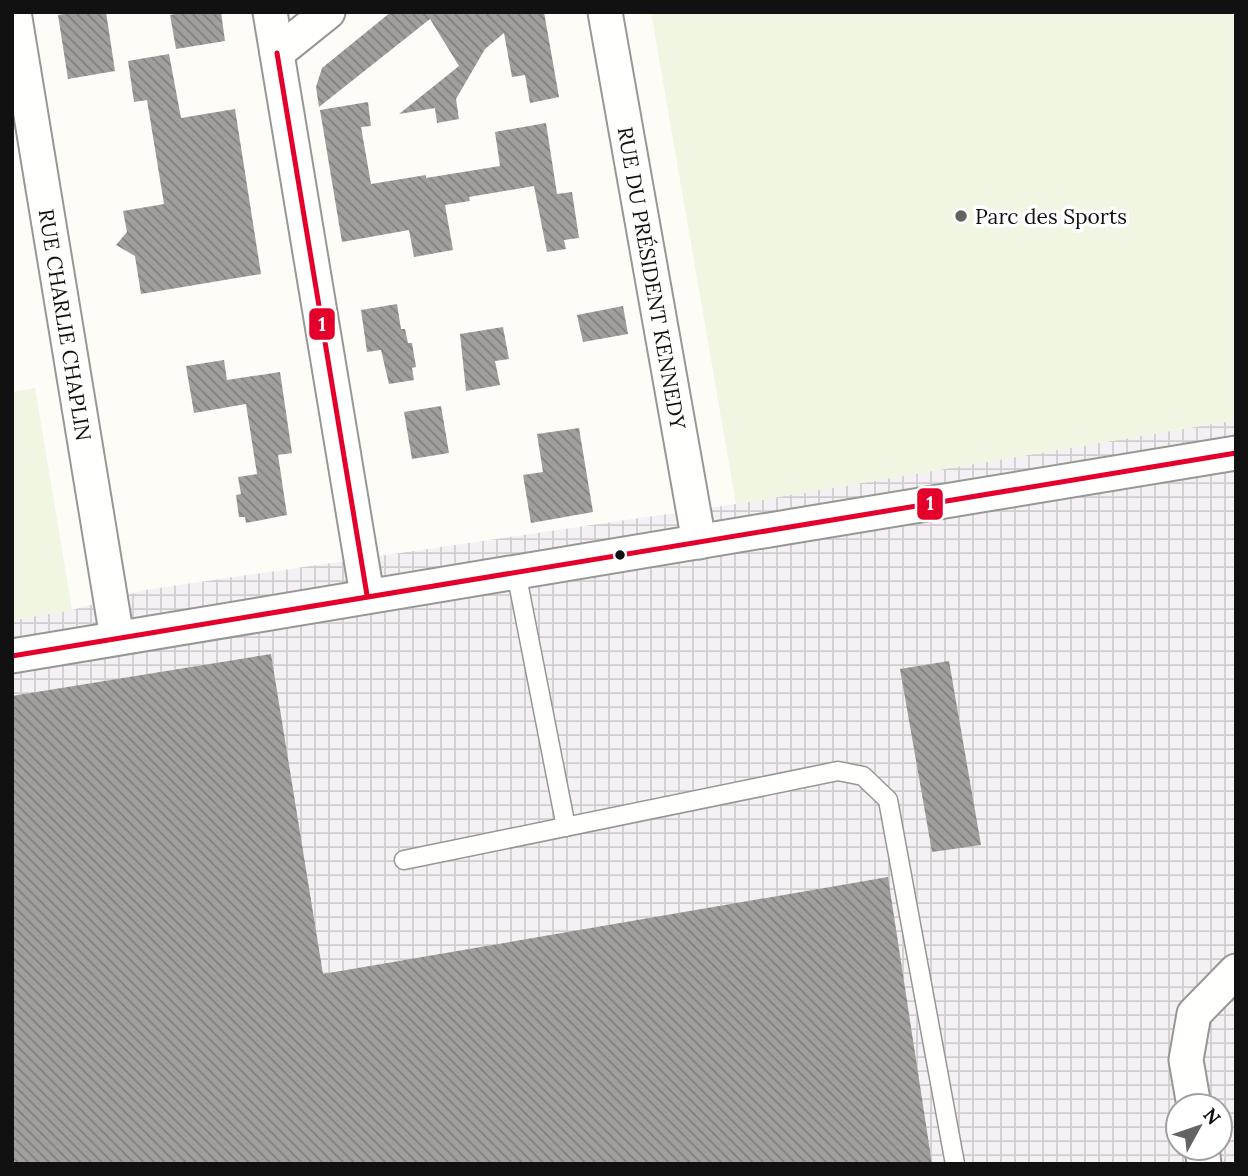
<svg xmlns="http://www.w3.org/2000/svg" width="1248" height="1176" font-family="Lora,serif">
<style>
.industrial{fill:url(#industrial-grid);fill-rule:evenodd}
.pitch{fill:#f0f6e1}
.building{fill:url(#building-back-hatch)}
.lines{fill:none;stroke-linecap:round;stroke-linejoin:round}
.lane-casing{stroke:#979795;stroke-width:21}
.street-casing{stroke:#979795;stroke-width:37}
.lane{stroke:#fffffe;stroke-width:18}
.street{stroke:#fffffe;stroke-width:33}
.bus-1-casing{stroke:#fff;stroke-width:10}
.bus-1{stroke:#e4002b;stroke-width:5}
.poi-dot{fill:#646362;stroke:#fff;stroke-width:2.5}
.bus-dot{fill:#111;stroke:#fff;stroke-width:2.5}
.labels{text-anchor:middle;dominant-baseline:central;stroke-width:7;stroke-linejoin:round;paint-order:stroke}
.poi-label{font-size:21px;fill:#111;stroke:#fff;text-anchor:start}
.street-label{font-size:21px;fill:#111;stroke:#fff}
.line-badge{stroke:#fff;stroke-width:2.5}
.badge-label{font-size:19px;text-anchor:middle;font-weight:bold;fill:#fff}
</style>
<defs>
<pattern id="industrial-grid" width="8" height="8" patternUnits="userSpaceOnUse" patternTransform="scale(1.75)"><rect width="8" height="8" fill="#f5f0f3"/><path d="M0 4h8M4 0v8" fill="none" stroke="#d1cdcf"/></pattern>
<pattern id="building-back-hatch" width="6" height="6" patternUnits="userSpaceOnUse" patternTransform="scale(1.75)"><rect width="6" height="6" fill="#a19f9c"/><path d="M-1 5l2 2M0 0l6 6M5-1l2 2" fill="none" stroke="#82807e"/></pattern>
</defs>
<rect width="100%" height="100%" fill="#fdfcf7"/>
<!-- industrial -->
<path class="industrial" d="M 1236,420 L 1236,1164 L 12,1164 L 12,620 L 72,610 L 145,590 L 736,504 ZM 1178,1106 L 1220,1106 L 1220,1148 L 1178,1148 Z"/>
<!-- pitch -->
<g class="pitch">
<path d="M 651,12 L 1236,12 L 1236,420 L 736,504 Z"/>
<path d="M 35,388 L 72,610 L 12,620 L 12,392 Z"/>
</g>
<!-- building -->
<g class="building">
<path d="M 76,12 L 106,12 L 115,71 L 68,79 L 58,15 Z"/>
<path d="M 186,12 L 221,12 L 225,41 L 176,49 L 170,15 Z"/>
<path d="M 391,12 L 544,12 L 559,97 L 530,103 L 525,75 L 512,77 L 504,33 L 485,49 L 456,99 L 459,119 L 437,123 L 435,108 L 399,114 L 459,66 L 430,19 L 319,107 L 316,87 L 322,68 Z"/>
<path d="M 169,54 L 181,118 L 235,109 L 261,274 L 141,294 L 135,256 L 116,245 L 127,232 L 123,211 L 164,204 L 147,100 L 134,102 L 128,61 Z"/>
<path d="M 368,102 L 371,126 L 361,127 L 371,184 L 426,175 L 426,178 L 500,166 L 495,132 L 546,123 L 557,194 L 572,192 L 579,238 L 564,240 L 566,249 L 547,252 L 534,186 L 469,197 L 470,201 L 445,205 L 453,250 L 414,257 L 409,230 L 342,242 L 320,110 Z"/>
<path d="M 397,304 L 401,329 L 405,329 L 408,343 L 412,343 L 416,367 L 412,368 L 414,380 L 389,384 L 381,350 L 367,352 L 361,310 Z"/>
<path d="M 623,306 L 628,334 L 583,342 L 577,315 Z"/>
<path d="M 503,327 L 509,359 L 495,361 L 500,385 L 466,391 L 460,334 Z"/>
<path d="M 224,360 L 227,380 L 280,372 L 292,453 L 278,455 L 287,515 L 246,523 L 245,517 L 239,517 L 236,495 L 241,494 L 238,477 L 257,474 L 246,404 L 194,413 L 186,366 Z"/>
<path d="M 441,406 L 449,453 L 412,459 L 404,412 Z"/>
<path d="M 579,428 L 593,512 L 531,523 L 523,475 L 543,472 L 537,434 Z"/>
<path d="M 271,654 L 323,974 L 888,877 L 932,1164 L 12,1164 L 12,696 Z"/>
<path d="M 949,661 L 981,845 L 932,852 L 900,669 Z"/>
</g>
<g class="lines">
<defs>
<g id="lane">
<path d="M 516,572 L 566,827"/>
<path d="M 404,860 L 838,771 L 863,776 L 888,800 L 955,1164"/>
</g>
<g id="street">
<path id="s1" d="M 14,12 L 117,638"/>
<path d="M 270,12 L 367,595"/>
<path id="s2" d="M 605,12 L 699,542"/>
<path d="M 277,53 L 328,12"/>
<path d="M 12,656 C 420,586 828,521 1236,453"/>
<path d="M 1194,1106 L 1186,1060 L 1194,1014 L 1236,971"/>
<path d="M 1202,1148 L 1204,1164"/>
</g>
</defs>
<!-- lane casing -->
<use href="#lane" class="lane-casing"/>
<!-- street casing -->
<use href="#street" class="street-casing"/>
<!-- lane -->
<use href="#lane" class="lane"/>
<!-- street -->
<use href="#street" class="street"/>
<defs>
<g id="bus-1">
<path d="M 277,53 L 367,595"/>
<path d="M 12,656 L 1236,453"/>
</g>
</defs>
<!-- bus-1 casing -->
<use href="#bus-1" class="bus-1-casing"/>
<!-- bus-1 -->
<use href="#bus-1" class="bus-1"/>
</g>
<!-- markers -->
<circle class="poi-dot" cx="961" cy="216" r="7"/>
<circle class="bus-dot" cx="620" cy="555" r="6"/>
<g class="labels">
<!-- poi labels -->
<g class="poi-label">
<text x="975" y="216">Parc des Sports</text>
</g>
<!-- street labels -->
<g class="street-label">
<text stroke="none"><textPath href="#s2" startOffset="270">RUE DU PRÉSIDENT KENNEDY</textPath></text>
<text stroke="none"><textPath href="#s1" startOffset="317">RUE CHARLIE CHAPLIN</textPath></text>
</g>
</g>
<g class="line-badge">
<rect x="308" y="307" width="28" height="34" rx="7" fill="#e4002b"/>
<rect x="916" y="487" width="28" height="34" rx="7" fill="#e4002b"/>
</g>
<g class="badge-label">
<text x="322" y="331">1</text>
<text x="930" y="510">1</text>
</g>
<!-- border -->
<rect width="1248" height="1176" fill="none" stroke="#111111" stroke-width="28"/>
<!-- north arrow -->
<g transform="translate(1199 1127) rotate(50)"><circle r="33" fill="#ffffff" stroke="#a0a0a0" stroke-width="2"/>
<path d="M0-5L12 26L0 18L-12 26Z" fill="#646362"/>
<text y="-10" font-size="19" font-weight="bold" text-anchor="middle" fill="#111111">N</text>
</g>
</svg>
